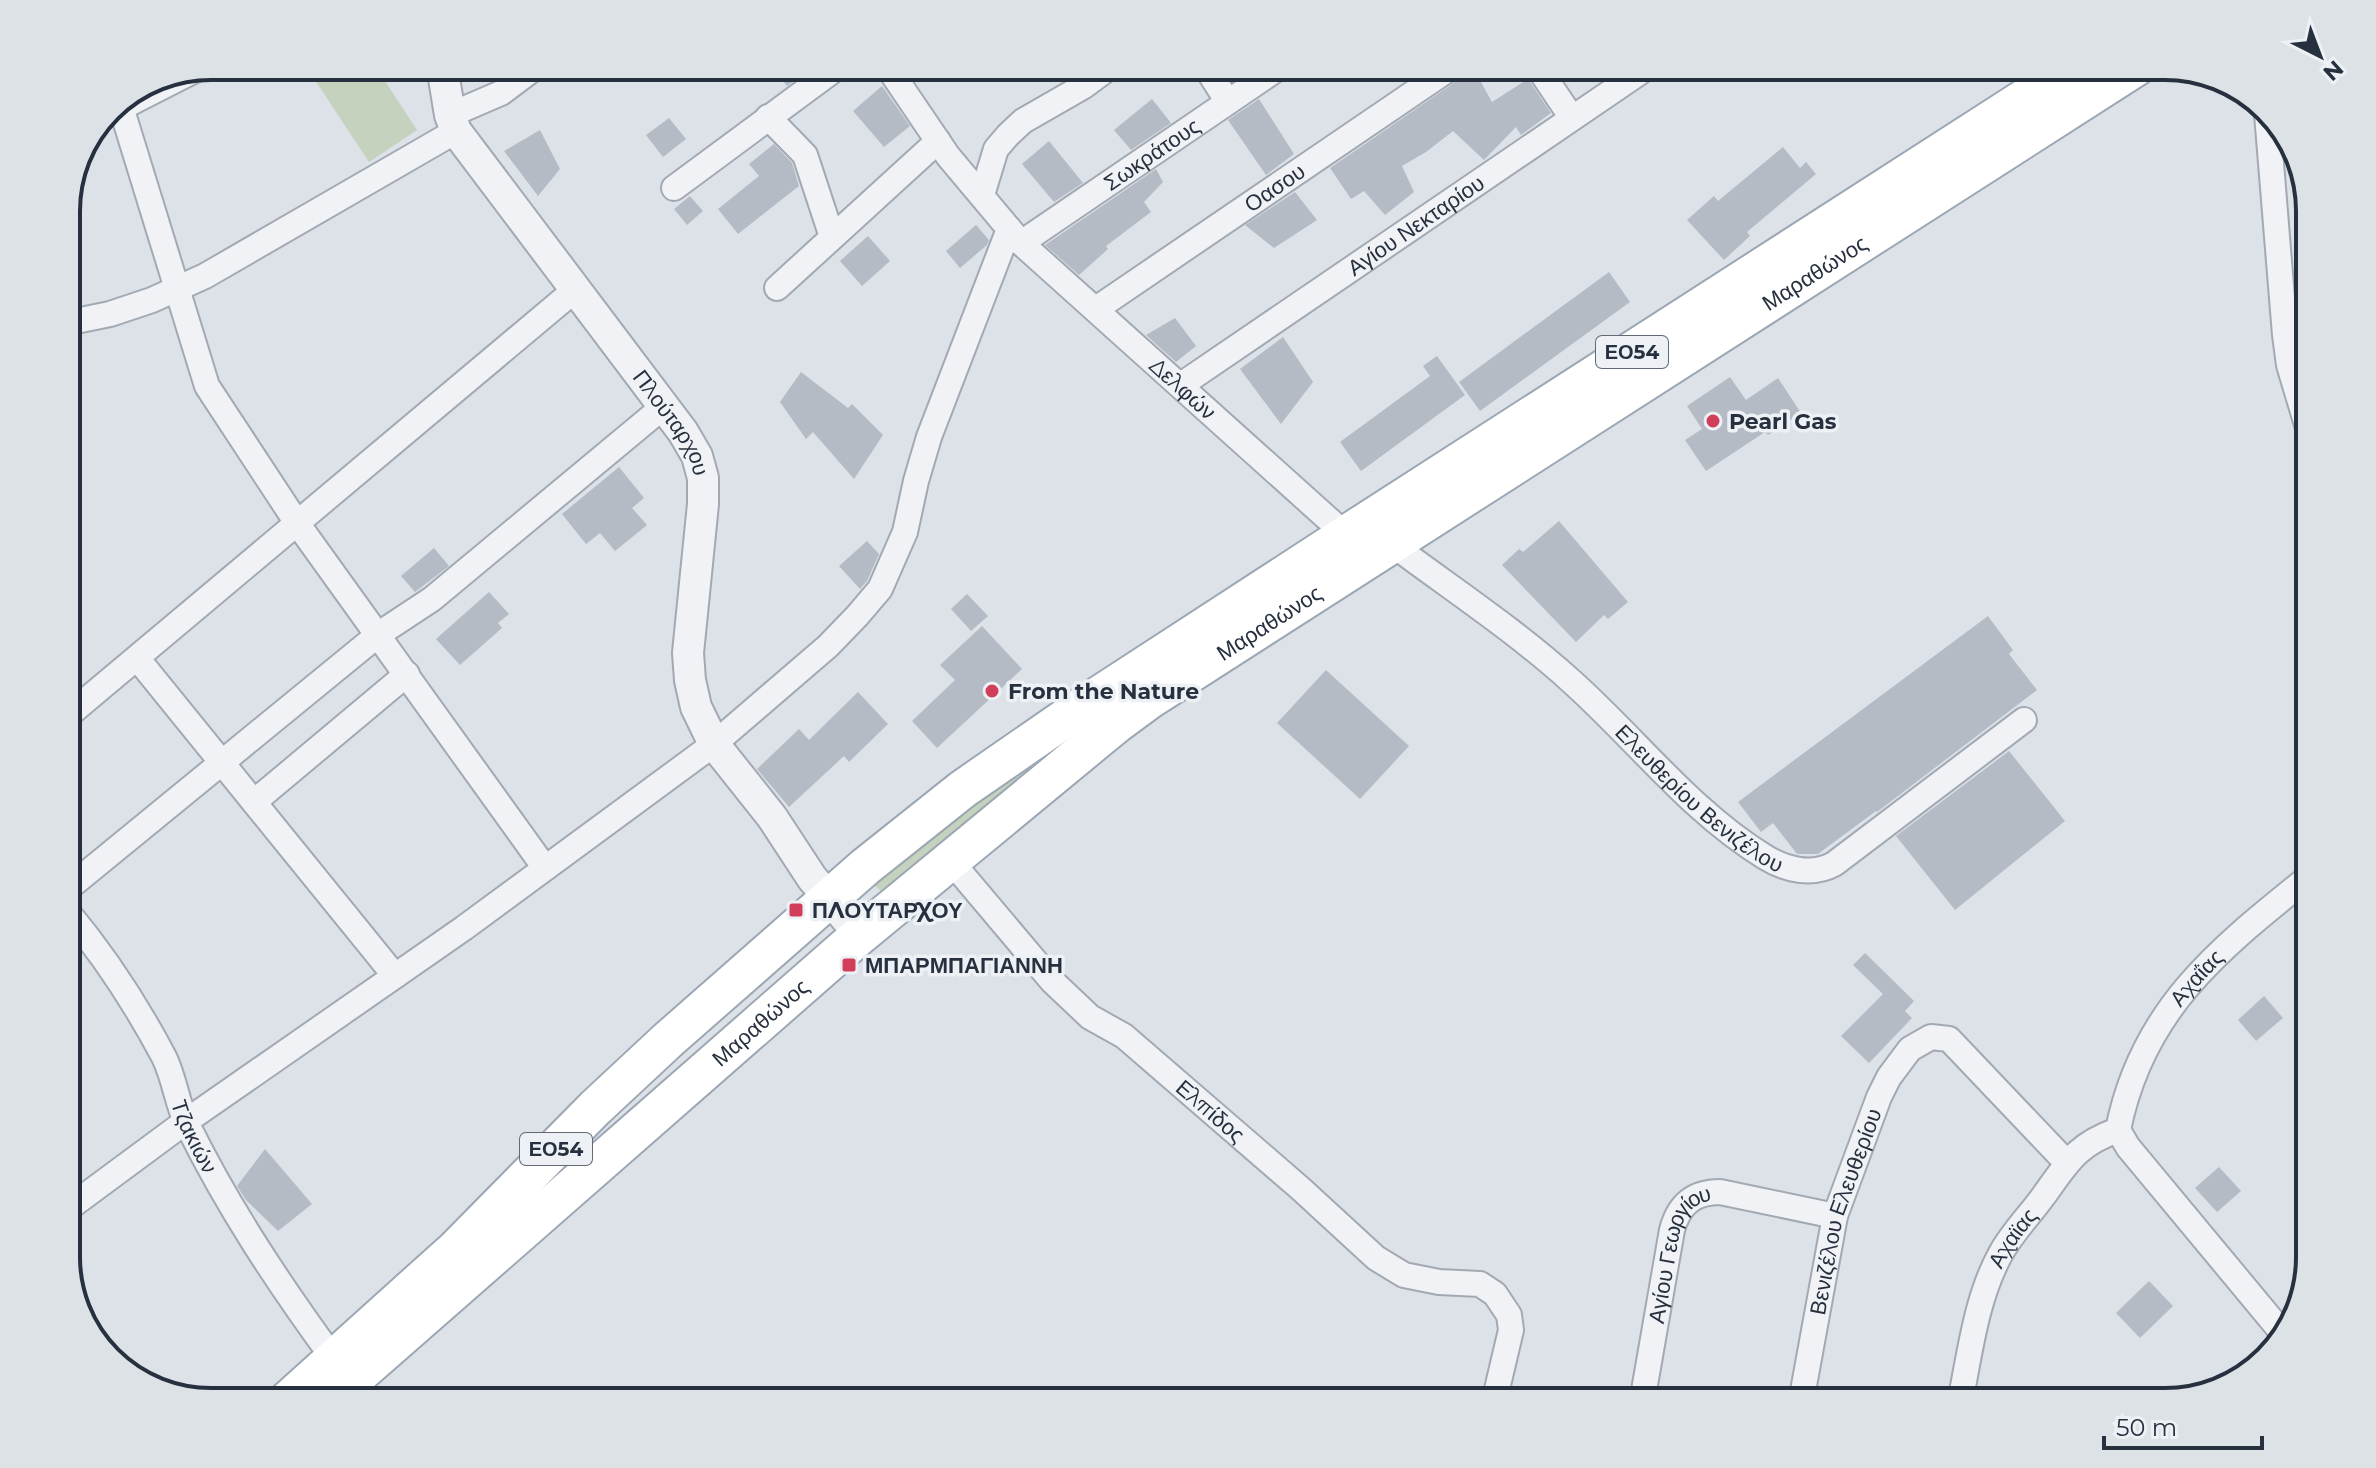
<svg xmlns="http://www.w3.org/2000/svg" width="2376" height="1468" font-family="Montserrat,sans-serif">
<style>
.green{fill:#c4d2be}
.building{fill:#b5bbc4}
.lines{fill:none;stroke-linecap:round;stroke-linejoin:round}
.minor-casing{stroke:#a2a9b2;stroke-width:28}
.tertiary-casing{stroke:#a2a9b2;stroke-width:34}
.primary-casing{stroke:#9ca7b4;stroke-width:42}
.minor{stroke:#f0f2f6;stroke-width:24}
.tertiary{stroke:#f0f2f6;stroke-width:30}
.primary{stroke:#fff;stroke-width:38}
.poi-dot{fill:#d13e5a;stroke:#edf1f5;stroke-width:3}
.labels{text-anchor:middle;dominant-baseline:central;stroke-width:7;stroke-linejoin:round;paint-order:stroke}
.shield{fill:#edf1f5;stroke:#626a76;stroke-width:2}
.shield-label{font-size:20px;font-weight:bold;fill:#26303f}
.street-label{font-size:22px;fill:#26303f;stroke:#edf1f5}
.poi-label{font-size:22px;font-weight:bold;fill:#26303f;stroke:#edf1f5;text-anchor:start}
.rim{fill:none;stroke:#26303f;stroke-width:4}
</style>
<rect width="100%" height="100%" fill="#dde2e8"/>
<!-- green -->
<g class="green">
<path d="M 316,66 L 375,66 L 417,130 L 369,162 L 309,71 Z"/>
<path d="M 1145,682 L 883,893 L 873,884 L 928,833 Z"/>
</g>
<!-- building -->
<g class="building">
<path d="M 771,66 L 814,66 L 787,86 Z"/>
<path d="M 1223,66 L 1254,66 L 1232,81 Z"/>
<path d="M 1472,66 L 1492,102 L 1528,79 L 1551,113 L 1521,135 L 1516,127 L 1484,160 L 1453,131 L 1426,152 L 1402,166 L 1414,192 L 1385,215 L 1364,191 L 1351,199 L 1330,168 L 1461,78 Z"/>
<path d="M 882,86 L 910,126 L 884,147 L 853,111 Z"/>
<path d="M 1152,99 L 1171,123 L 1131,150 L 1114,130 Z"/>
<path d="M 1259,99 L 1294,154 L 1266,175 L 1228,120 Z"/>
<path d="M 669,118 L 686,139 L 663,157 L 646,135 Z"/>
<path d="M 540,130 L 560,169 L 538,196 L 504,151 Z"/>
<path d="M 1049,141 L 1083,183 L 1054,202 L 1022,164 Z"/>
<path d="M 774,144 L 792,163 L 799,186 L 738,234 L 718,209 L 759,176 L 749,164 Z"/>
<path d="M 1783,147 L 1800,168 L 1806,162 L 1816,174 L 1747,232 L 1750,236 L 1724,260 L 1687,220 L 1714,196 L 1718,201 Z"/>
<path d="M 1156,169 L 1163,182 L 1144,202 L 1151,212 L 1106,246 L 1108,249 L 1079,275 L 1045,245 Z"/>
<path d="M 1295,192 L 1317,220 L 1274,248 L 1245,225 Z"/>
<path d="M 690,196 L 703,211 L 687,225 L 674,209 Z"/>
<path d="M 976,225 L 989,240 L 987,245 L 960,268 L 946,251 Z"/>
<path d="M 868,236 L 890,261 L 862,286 L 840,261 Z"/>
<path d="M 1609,272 L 1630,302 L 1480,411 L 1459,382 Z"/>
<path d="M 1175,318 L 1196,346 L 1176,362 L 1146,335 Z"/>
<path d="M 1283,337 L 1313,382 L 1281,424 L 1240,369 Z"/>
<path d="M 1437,356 L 1465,395 L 1361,471 L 1340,442 L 1430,376 L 1423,366 Z"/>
<path d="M 801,372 L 848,408 L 852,404 L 883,435 L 854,479 L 813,432 L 806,439 L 780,402 Z"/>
<path d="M 1730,377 L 1746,400 L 1778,378 L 1801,413 L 1768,435 L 1765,432 L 1706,471 L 1685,440 L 1702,429 L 1687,406 Z"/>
<path d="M 619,467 L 644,498 L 632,508 L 647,525 L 615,551 L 600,533 L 586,544 L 562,514 Z"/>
<path d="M 1559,521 L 1628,602 L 1608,619 L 1604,615 L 1576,642 L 1502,565 L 1519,549 L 1523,552 Z"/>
<path d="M 867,541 L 879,554 L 867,581 L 860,589 L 839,566 Z"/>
<path d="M 434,548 L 449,566 L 415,592 L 401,576 Z"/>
<path d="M 489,592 L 509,614 L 498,623 L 502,628 L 460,665 L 436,639 Z"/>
<path d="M 967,594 L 988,616 L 971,631 L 951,609 Z"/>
<path d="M 1988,616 L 2013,650 L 2009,654 L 2037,690 L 1877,812 L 1876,811 L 1818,854 L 1797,854 L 1773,823 L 1761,832 L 1738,802 Z"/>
<path d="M 982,626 L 1022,669 L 937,748 L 912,721 L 955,680 L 940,665 Z"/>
<path d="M 1326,670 L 1409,746 L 1360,799 L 1277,723 Z"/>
<path d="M 858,692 L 888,724 L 849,762 L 844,756 L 789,807 L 757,769 L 799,729 L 809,740 Z"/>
<path d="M 2009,751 L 2065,821 L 1955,910 L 1896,836 Z"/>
<path d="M 1865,953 L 1914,1001 L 1905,1011 L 1912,1018 L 1869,1063 L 1841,1036 L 1883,994 L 1853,965 Z"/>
<path d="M 2264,996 L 2283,1018 L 2256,1041 L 2238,1020 Z"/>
<path d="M 265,1149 L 312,1204 L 278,1231 L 246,1200 L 237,1186 Z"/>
<path d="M 2219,1167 L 2241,1191 L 2217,1212 L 2195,1188 Z"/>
<path d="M 2149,1281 L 2173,1306 L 2140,1338 L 2116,1313 Z"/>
</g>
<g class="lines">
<defs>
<g id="minor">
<path id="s1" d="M 887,66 L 948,156 L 1021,243 L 1346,535"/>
<path d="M 1205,66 L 1228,102"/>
<path d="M 1537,66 L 1572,118"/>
<path d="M 121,107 L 207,386 L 297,523 L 545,868"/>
<path d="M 2267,114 L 2285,335 L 2289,365 L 2310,435"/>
<path d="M 450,115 L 501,93 L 537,66"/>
<path d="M 105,116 L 197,69"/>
<path d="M 768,117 L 805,155 L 832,237"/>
<path d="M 674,188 L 839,66"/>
<path d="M 982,195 L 996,149 L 1008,135 L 1023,121 L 1084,86 L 1111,66"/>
<path id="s2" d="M 1021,243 L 1281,66"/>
<path d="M 777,288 L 938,141"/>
<path id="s3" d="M 1096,309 L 1453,66"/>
<path d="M 66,323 L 110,314 L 152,300 L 205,276 L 456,131"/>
<path id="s4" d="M 1181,385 L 1649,66"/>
<path id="s5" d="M 1392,544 C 1452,589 1516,631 1571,681 C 1636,739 1691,812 1765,857 C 1786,870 1812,876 1834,864 L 2024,720"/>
<path d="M 137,658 L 395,976"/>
<path d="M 66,717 L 576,289"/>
<path d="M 254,802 L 407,674"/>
<path id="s6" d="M 950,860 L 1052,981 L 1090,1017 L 1124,1036 L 1301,1189 L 1376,1258 L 1404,1275 L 1439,1282 L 1480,1284 L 1495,1294 L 1509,1315 L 1511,1330 L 1494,1402"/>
<path d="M 66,890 L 379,634 L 432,599 L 663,407"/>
<path id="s7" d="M 66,910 C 103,954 137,1006 164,1057 C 175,1079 177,1105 188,1126 C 229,1209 279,1284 333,1358"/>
<path d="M 2118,1130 L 2128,1147 L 2285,1336"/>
<path d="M 66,1210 L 185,1122 L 464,928 L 714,744 L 828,646 L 857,616 L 880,589 L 905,532 L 916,481 L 929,437 L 1009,229"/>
<path id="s8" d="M 1642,1402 L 1672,1230 C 1679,1204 1694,1192 1720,1192 L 1835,1216"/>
<path id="s9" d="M 1801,1402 L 1835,1216 L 1879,1097 L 1889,1077 L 1910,1049 L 1931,1037 L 1949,1039 L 2066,1162"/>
<path id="s10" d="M 1960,1402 C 1970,1353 1976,1298 2001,1253 C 2012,1233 2028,1217 2042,1198 C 2067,1164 2075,1145 2118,1130 C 2142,1009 2219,949 2310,876"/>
</g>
<g id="tertiary">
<path id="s11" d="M 442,66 L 450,115 L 456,131 L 683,432 L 697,456 L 703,478 L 703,504 L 688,653 L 690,680 L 696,707 L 714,744 L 772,817 L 812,878 L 860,935"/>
</g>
<g id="primary">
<path d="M 286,1402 L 456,1249 L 595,1108 L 668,1040 L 865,867 L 963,789 L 1080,708 L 1346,535 L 2075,66"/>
<path id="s12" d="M 327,1402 L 860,935 L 1116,724 L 1150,699 L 2137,66"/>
</g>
</defs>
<!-- minor casing -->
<use href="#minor" class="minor-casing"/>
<!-- tertiary casing -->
<use href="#tertiary" class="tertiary-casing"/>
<!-- primary casing -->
<use href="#primary" class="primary-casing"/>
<!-- minor -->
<use href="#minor" class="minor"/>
<!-- tertiary -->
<use href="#tertiary" class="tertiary"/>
<!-- primary -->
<use href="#primary" class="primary"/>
</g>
<!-- markers -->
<g class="poi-dot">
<circle cx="1713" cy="421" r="8"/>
<circle cx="992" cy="691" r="8"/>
<rect x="788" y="902" width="16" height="16" rx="4"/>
<rect x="841" y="957" width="16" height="16" rx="4"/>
</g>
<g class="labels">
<!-- shield labels -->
<g class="shield">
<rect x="1596" y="336" width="72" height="32" rx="6"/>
<rect x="520" y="1133" width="72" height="32" rx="6"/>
</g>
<g class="shield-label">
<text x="1632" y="352">ΕΟ54</text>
<text x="556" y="1149">ΕΟ54</text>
</g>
<!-- street labels -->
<g class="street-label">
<text stroke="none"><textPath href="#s2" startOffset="158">Σωκράτους</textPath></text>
<text stroke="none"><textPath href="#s3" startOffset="216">Οασου</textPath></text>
<text stroke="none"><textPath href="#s4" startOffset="284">Αγίου Νεκταρίου</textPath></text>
<text stroke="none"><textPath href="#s12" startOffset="1872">Μαραθώνος</textPath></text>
<text stroke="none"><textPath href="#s1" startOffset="440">Δελφών</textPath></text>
<text stroke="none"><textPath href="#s11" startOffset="430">Πλούταρχου</textPath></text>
<text stroke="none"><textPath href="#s12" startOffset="1224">Μαραθώνος</textPath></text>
<text stroke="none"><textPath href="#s5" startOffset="400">Ελευθερίου Βενιζέλου</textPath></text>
<text stroke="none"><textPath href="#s10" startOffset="502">Αχαΐας</textPath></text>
<text stroke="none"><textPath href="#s12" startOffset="576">Μαραθώνος</textPath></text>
<text stroke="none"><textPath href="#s6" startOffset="364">Ελπίδος</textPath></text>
<text stroke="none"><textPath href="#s7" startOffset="262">Τζακιών</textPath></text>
<text stroke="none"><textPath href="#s9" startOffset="196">Βενιζέλου Ελευθερίου</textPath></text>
<text stroke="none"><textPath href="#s10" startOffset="174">Αχαϊας</textPath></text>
<text stroke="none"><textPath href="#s8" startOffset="156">Αγίου Γεωργίου</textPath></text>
</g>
<!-- poi labels -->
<g class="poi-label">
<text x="1729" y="421">Pearl Gas</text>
<text x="1008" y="691">From the Nature</text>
<text x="812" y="910">ΠΛΟΥΤΑΡΧΟΥ</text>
<text x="865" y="965">ΜΠΑΡΜΠΑΓΙΑΝΝΗ</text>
</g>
</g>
<!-- crop -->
<path d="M0 0H2376V1468H0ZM211 80H2165A131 131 0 0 1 2296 211V1257A131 131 0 0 1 2165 1388H211A131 131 0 0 1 80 1257V211A131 131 0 0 1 211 80Z" fill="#dde2e6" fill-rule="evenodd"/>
<path class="rim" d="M211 80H2165A131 131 0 0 1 2296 211V1257A131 131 0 0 1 2165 1388H211A131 131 0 0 1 80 1257V211A131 131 0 0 1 211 80Z"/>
<!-- north arrow -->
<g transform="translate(2320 56) rotate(138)" stroke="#edf1f5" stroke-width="6" paint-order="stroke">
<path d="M0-6L14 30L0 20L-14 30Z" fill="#26303f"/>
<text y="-12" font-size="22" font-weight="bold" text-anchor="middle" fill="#26303f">N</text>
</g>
<!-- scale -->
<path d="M2104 1436v12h158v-12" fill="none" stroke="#26303f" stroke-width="4"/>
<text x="2116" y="1436" font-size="24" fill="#26303f" stroke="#edf1f5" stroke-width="6" paint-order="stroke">50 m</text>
</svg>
